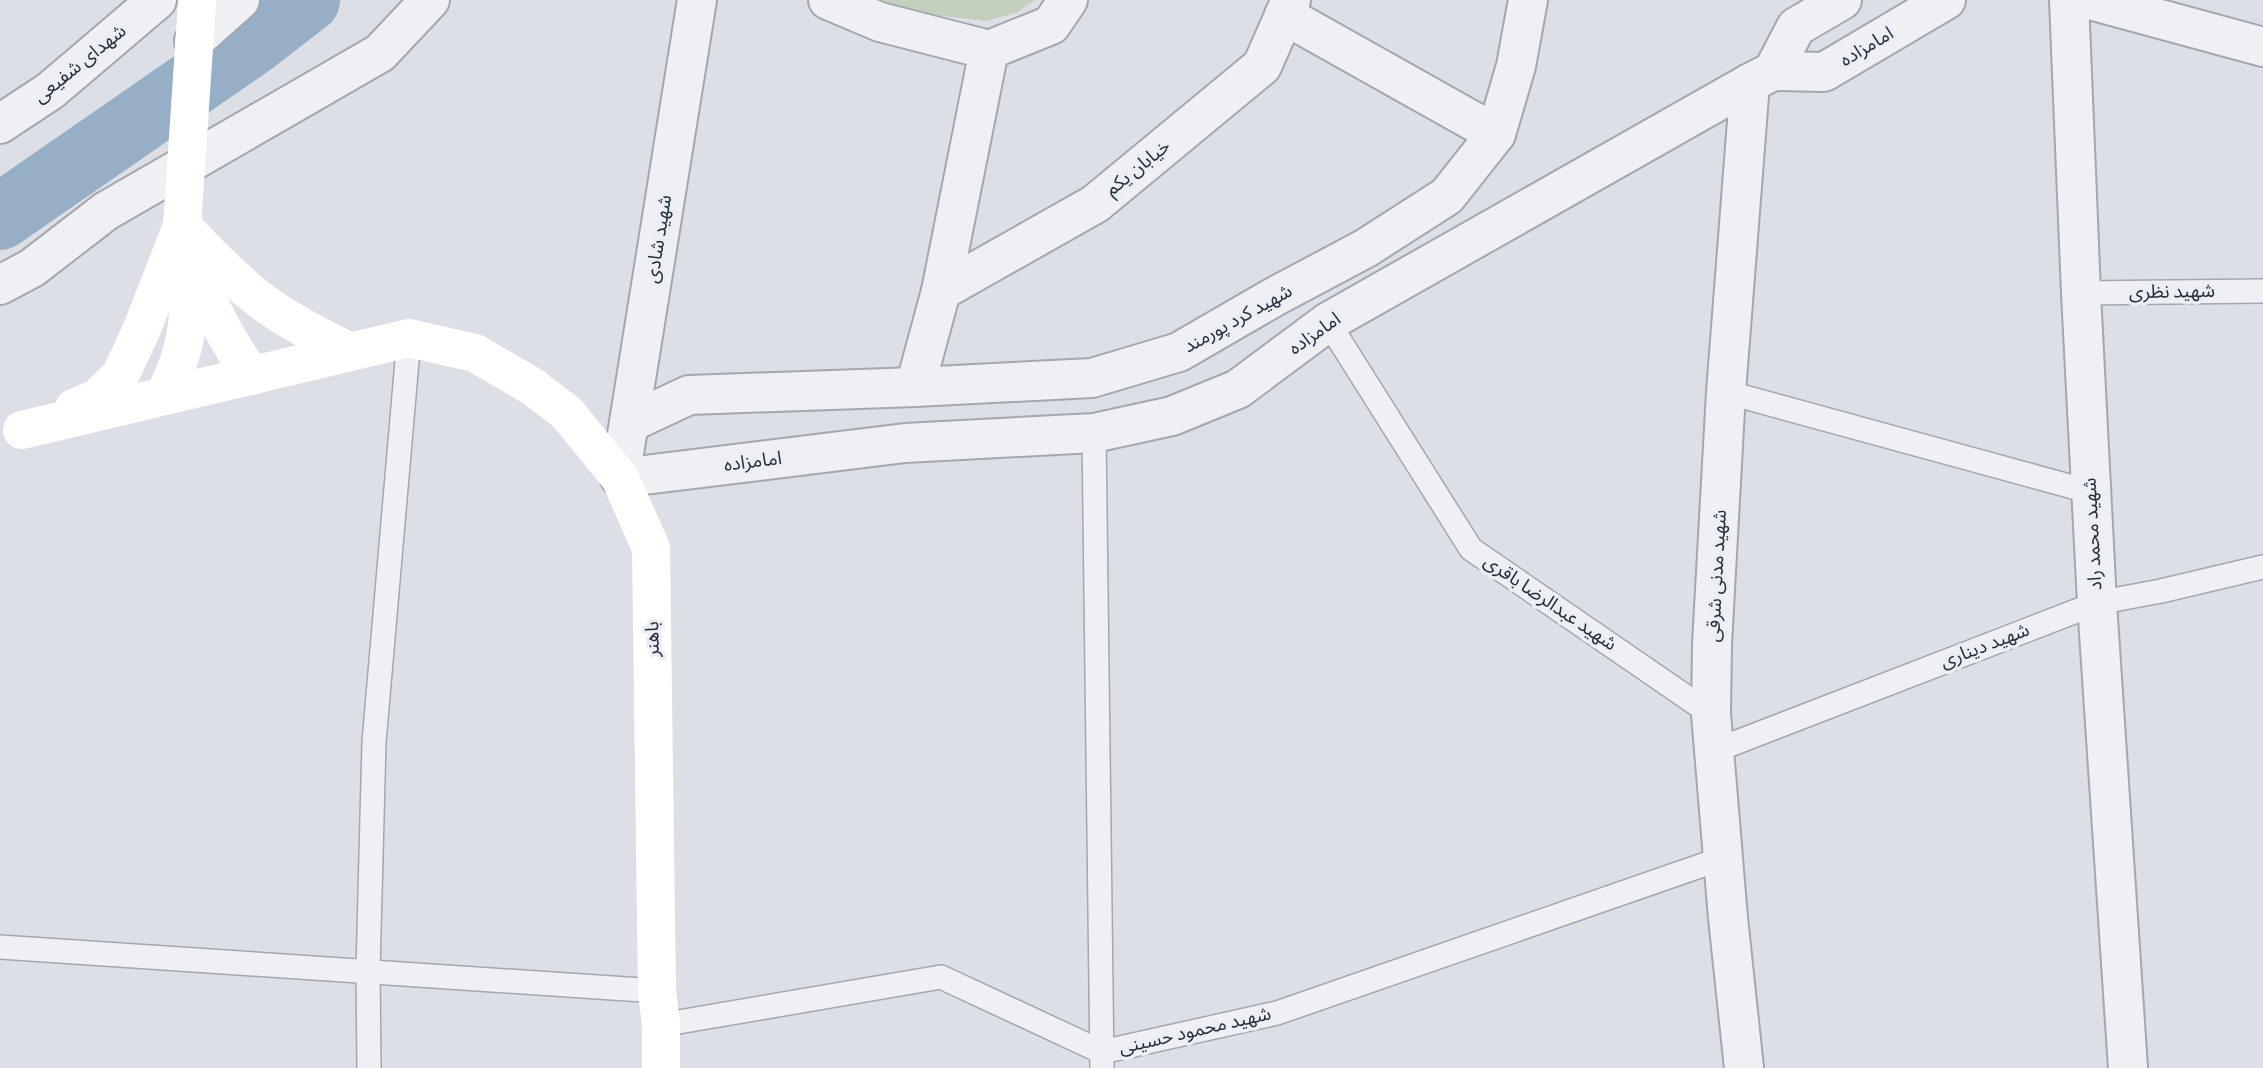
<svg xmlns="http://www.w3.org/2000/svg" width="2263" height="1068" font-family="'Source Sans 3','Noto Sans Arabic',sans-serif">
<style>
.green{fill:#c2d0bd}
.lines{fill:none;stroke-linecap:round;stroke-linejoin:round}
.river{stroke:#96afc6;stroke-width:66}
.service-casing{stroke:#a2a7b0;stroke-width:26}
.minor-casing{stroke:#a2a7b0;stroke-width:42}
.tertiary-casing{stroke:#a2a7b0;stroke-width:42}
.service{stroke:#eef0f4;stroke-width:23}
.minor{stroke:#eef0f4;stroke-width:38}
.tertiary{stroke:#eef0f4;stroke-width:38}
.secondary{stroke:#fff;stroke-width:38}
.secondary-bridge{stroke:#fff;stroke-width:38}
.labels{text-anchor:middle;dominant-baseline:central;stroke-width:7;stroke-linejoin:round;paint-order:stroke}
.street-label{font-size:19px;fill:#262e3c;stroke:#ebeff4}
</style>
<rect width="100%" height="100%" fill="#dce0e6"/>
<!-- green -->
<path class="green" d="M 882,0 L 1035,0 L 1018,12 L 987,21 L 915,13 Z"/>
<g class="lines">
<!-- river -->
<path class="river" d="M 0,217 L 254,41 L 307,0"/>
<defs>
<g id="service">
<path d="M 2081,293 L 2263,291"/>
<path d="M 1328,322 L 1471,549 L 1711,714"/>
<path d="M 1726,392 L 2091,492"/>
<path d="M 1094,433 L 1102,1068"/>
<path d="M 1714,751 L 2097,603 L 2161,591 L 2263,567"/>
<path d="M 0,947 L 657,991"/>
<path d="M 661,1025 L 941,977 L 1102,1052 L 1277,1013 L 1723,858"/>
<path d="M 369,1068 L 368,970 L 374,742 L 409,338"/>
</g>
<g id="minor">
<path d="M 2069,0 L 2081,293 L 2097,603 L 2128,1068"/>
<path d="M 2090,0 L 2263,47"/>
<path d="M 1284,15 L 1496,134"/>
<path d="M 194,41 L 240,0"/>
<path d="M 0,124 L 50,91 L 157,0"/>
<path d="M 941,291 L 1095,204 L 1262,66 L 1291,0"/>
<path d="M 915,387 L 941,291 L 989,50 L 1051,25 L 1068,0"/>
<path d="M 629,423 L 689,395 L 915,387 L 1092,378 L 1179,352 L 1274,297 L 1366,248 L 1447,196 L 1496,134 L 1516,66 L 1528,0"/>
<path d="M 620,478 L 697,0"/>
<path d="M 1744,1068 L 1728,918 L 1711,714 L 1712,644 L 1726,392 L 1750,83"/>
</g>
<g id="tertiary">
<path d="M 828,0 L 880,22 L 989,50"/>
<path d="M 1773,71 L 1796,27 L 1842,0"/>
<path d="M 0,285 L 32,268 L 106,211 L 380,53 L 430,0"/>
<path d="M 620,478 L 905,443 L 1094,433 L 1172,416 L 1238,389 L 1328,322 L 1750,83 L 1773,71 L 1824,72 L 1946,0"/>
</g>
</defs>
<!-- service casing -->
<use href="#service" class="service-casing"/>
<!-- minor casing -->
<use href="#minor" class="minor-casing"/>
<!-- tertiary casing -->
<use href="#tertiary" class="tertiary-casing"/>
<!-- service -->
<use href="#service" class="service"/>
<!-- minor -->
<use href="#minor" class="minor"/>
<!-- tertiary -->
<use href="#tertiary" class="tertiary"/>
<!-- secondary -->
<g class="secondary">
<path d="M 182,226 C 211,255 240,287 274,310 C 298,326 324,339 350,352"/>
<path d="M 197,271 C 211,312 228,341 252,376"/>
<path d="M 164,396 C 195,335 190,300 183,235"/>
<path d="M 74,408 L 97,398 L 120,376 L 141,331 L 182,226"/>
<path d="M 22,430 L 409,338 L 475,353 L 533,387 L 567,413 L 620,478 L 651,548 L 657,991 L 661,1025 L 661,1068"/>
</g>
<!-- secondary-bridge -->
<path class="secondary-bridge" d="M 182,226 L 197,3"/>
</g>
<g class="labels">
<!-- street labels -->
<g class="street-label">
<text transform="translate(1867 47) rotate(-31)">امامزاده</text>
<text transform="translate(80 64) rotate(-39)">شهدای شفیعی</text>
<text transform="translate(1138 168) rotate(-39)">خیابان یکم</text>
<text transform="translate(659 239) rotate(-81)">شهید شادی</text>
<text transform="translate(2172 292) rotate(-1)">شهید نظری</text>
<text transform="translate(1238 319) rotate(-29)">شهید کرد پورمند</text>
<text transform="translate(1315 334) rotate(-35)">امامزاده</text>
<text transform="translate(753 462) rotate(-7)">امامزاده</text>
<text transform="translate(2093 534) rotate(-93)">شهید محمد راد</text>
<text transform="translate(1717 576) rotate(-87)">شهید مدنی شرقی</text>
<text transform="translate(1550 603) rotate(34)">شهید عبدالرضا باقری</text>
<text transform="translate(653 639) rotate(-91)">باهنر</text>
<text transform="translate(1985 646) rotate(-21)">شهید دیناری</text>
<text transform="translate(1195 1031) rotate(-13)">شهید محمود حسینی</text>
</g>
</g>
</svg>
